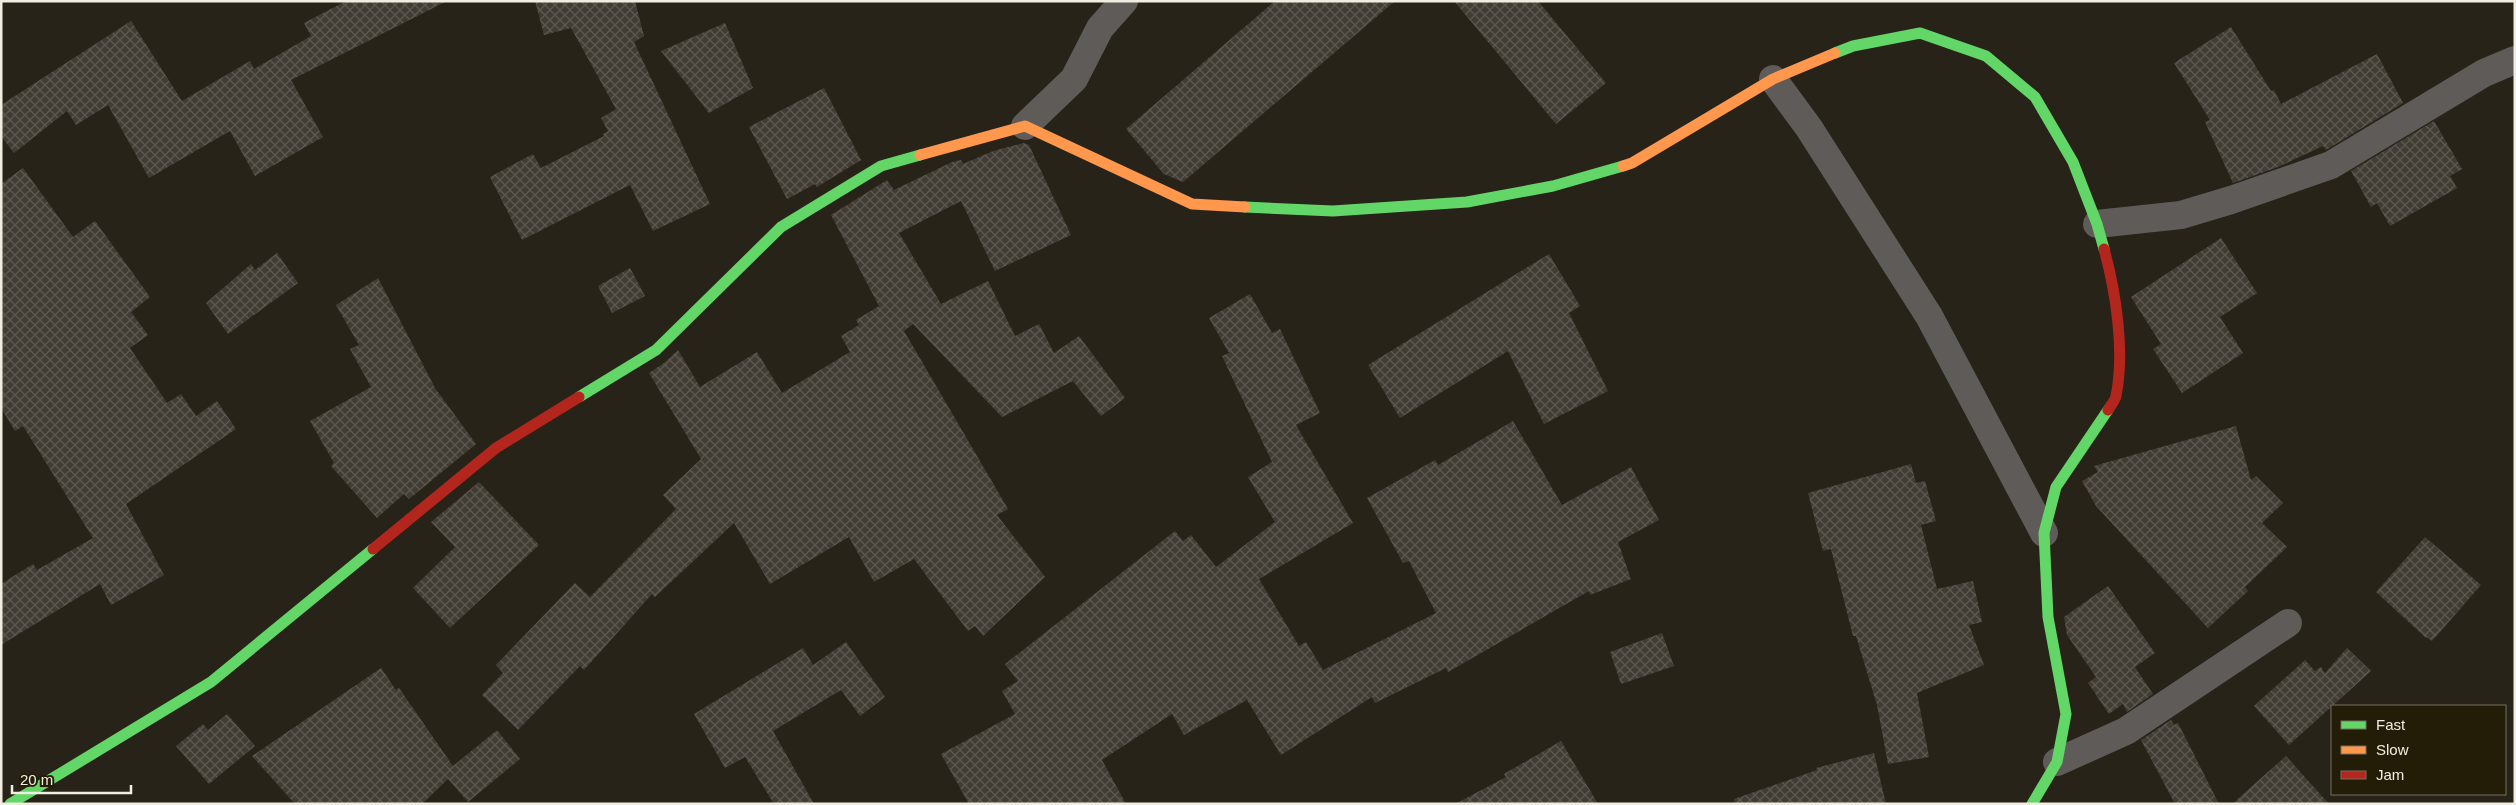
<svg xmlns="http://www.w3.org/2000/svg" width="2516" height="805" font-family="Arial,sans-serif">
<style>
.building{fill:url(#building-cross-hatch)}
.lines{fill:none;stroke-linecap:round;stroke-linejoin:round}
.street{stroke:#5f5b58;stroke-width:28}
.fast{stroke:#63d668;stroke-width:11}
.slow{stroke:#ff974d;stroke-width:11}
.jam{stroke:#b3261e;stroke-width:11}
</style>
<defs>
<pattern id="building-cross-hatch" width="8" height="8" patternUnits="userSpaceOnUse" patternTransform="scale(1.25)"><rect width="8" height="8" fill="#413d34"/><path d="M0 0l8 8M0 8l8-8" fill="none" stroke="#5d5951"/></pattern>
</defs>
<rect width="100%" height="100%" fill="#272318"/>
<!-- building -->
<g class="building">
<path d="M 346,1 L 447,1 L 291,80 L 323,137 L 255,176 L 230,131 L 149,178 L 108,105 L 76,125 L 67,111 L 14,153 L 1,136 L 1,105 L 131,21 L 182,101 L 250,61 L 254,69 L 311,36 L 304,23 Z"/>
<path d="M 535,1 L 635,1 L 644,36 L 634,42 L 710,204 L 653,231 L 630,185 L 522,240 L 490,177 L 533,154 L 541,168 L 604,136 L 603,134 L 608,131 L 601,118 L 616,109 L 571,28 L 544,35 Z"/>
<path d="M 1275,1 L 1395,1 L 1183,182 L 1164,174 L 1126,129 Z"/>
<path d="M 1454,1 L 1538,1 L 1606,83 L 1556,124 Z"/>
<path d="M 725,23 L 753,88 L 709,113 L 661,51 Z"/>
<path d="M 2231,27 L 2271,91 L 2274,90 L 2281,104 L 2377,54 L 2403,103 L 2326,150 L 2323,146 L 2278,167 L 2233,183 L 2205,122 L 2210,120 L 2174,63 Z"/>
<path d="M 824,88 L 861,160 L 817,187 L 815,184 L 787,199 L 749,127 Z"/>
<path d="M 2434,121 L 2462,169 L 2450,176 L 2457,188 L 2390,226 L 2377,203 L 2371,207 L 2351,171 Z"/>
<path d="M 1024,143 L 1029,145 L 1071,235 L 995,271 L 961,201 L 899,233 L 941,304 L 988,281 L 1015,336 L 1039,324 L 1054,353 L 1079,336 L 1125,398 L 1101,416 L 1073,381 L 1002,417 L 913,324 L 904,331 L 1008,509 L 997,515 L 1045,577 L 983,636 L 975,626 L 968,631 L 914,559 L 874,582 L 849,537 L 770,584 L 734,523 L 655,597 L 652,594 L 584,670 L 580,666 L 518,730 L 482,695 L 503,673 L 496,665 L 575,583 L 590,597 L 676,509 L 663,495 L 701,459 L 649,373 L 664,363 L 678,350 L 700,387 L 757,352 L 782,393 L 850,352 L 841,336 L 859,325 L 856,320 L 879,306 L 831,215 L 887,180 L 894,190 L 952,162 L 961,160 L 963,164 L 993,151 Z"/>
<path d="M 23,168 L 73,237 L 95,221 L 150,297 L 131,312 L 148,335 L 130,348 L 167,403 L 181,394 L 196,416 L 217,401 L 236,429 L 126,504 L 164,575 L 111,605 L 100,584 L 1,645 L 1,584 L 33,564 L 37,570 L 93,538 L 23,426 L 15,431 L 1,408 L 1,184 Z"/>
<path d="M 2221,238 L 2257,293 L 2220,317 L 2243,353 L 2182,393 L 2153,349 L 2161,344 L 2131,297 Z"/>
<path d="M 277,253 L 298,283 L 228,334 L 206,303 L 251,264 L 255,270 Z"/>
<path d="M 1549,254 L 1580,306 L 1569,313 L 1608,391 L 1544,424 L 1508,351 L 1400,418 L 1368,365 Z"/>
<path d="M 630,268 L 645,296 L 612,313 L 598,286 Z"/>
<path d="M 378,278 L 435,388 L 476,444 L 409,499 L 404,494 L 377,518 L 331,466 L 334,463 L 310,421 L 371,387 L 350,349 L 359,345 L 336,305 Z"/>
<path d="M 1250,294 L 1272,333 L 1280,329 L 1320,413 L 1296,425 L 1353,523 L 1259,579 L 1299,646 L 1306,642 L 1323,670 L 1436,613 L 1409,561 L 1403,563 L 1367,498 L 1435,460 L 1438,465 L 1513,421 L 1562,505 L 1631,467 L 1659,520 L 1618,542 L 1631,579 L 1590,595 L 1589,591 L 1448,672 L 1446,668 L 1375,703 L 1372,697 L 1281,755 L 1247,700 L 1184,735 L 1172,714 L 1102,760 L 1126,804 L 969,804 L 941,754 L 1015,714 L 1002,691 L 1018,681 L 1005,664 L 1175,531 L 1183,541 L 1191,535 L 1216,567 L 1275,522 L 1248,477 L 1272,462 L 1222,356 L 1229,353 L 1209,318 Z"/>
<path d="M 2236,426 L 2251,480 L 2256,476 L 2283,503 L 2262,523 L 2287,547 L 2245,587 L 2248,591 L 2208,628 L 2096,506 L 2082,481 L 2098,472 L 2094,466 Z"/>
<path d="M 1911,464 L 1916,483 L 1925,481 L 1936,521 L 1921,525 L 1937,589 L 1973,581 L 1982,622 L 1969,625 L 1984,665 L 1917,693 L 1929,757 L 1888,764 L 1877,705 L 1856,636 L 1853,636 L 1831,549 L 1823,551 L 1808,493 Z"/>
<path d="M 479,482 L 539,545 L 450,628 L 413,588 L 455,547 L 431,522 Z"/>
<path d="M 2425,537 L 2481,585 L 2432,641 L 2427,637 L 2426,638 L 2376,592 Z"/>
<path d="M 2108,586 L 2155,653 L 2135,667 L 2153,694 L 2127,712 L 2123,704 L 2109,714 L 2088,683 L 2096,677 L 2067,635 L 2064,617 Z"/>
<path d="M 1662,633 L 1674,666 L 1621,684 L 1610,652 Z"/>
<path d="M 846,642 L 885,697 L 860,716 L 841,690 L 773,731 L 814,804 L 774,804 L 745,757 L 725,768 L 694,714 L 803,648 L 813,665 Z"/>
<path d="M 2347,648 L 2371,671 L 2289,745 L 2254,706 L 2305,660 L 2315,671 L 2321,667 L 2325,673 Z"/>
<path d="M 381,668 L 396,690 L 399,688 L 453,766 L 497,730 L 520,759 L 468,802 L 448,779 L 422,804 L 295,804 L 252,756 Z"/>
<path d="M 227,714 L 255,746 L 209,784 L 176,746 L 203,724 L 208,730 Z"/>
<path d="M 2171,720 L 2174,725 L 2178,723 L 2219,804 L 2175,804 L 2141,740 Z"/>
<path d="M 1561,741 L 1598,804 L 1455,804 L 1506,777 L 1504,774 Z"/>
<path d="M 1874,753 L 1886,804 L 1735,804 L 1734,799 L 1817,770 L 1816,768 Z"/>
<path d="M 2286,756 L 2329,804 L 2232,804 Z"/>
</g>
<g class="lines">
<!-- street -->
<g class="street">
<path d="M 1773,79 L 1809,128 L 1929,316 L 2044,533"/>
<path d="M 1025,126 L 1074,79 L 1100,28 L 1124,1"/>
<path d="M 2097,224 L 2181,215 L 2231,200 L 2331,165 L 2484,73 L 2515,60"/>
<path d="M 2057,762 L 2126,731 L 2288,623"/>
</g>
<!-- fast -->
<g class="fast">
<path d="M 1835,53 L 1853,46 L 1920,33 L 1986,56 L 2035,97 L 2073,162 L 2097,224 L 2104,249"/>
<path d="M 1245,207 L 1333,211 L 1467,202 L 1553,186 L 1623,166"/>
<path d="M 579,397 L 656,350 L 781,227 L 881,166 L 920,155"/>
<path d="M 10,804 L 211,682 L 373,549"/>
<path d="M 2032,804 L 2057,762 L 2066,714 L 2048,617 L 2044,533 L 2056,487 L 2108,410"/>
</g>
<!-- slow -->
<g class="slow">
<path d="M 920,155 L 1025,126 L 1192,204 L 1245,207"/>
<path d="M 1623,166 L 1632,163 L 1773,79 L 1835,53"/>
</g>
<!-- jam -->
<g class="jam">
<path d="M 2104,249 C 2116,292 2125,352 2116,396 C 2115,401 2111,405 2108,410"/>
<path d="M 373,549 L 496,448 L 579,397"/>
</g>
</g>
<!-- border -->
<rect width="2516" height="805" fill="none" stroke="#f1ede0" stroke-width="5"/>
<!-- legend -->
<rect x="2331" y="705" width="175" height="90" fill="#231d08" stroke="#75705e"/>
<rect x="2341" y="721" width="25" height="8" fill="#63d668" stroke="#75705e"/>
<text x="2376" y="730" font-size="15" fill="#f1ede0">Fast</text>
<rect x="2341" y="746" width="25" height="8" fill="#ff974d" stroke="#75705e"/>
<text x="2376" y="755" font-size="15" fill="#f1ede0">Slow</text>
<rect x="2341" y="771" width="25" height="8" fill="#b3261e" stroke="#75705e"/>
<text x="2376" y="780" font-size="15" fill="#f1ede0">Jam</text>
<!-- scale -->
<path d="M12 785v8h119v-8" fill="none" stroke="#f1ede0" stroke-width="2.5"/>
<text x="20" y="785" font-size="15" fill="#f1ede0" stroke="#231d08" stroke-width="4" paint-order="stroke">20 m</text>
</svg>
